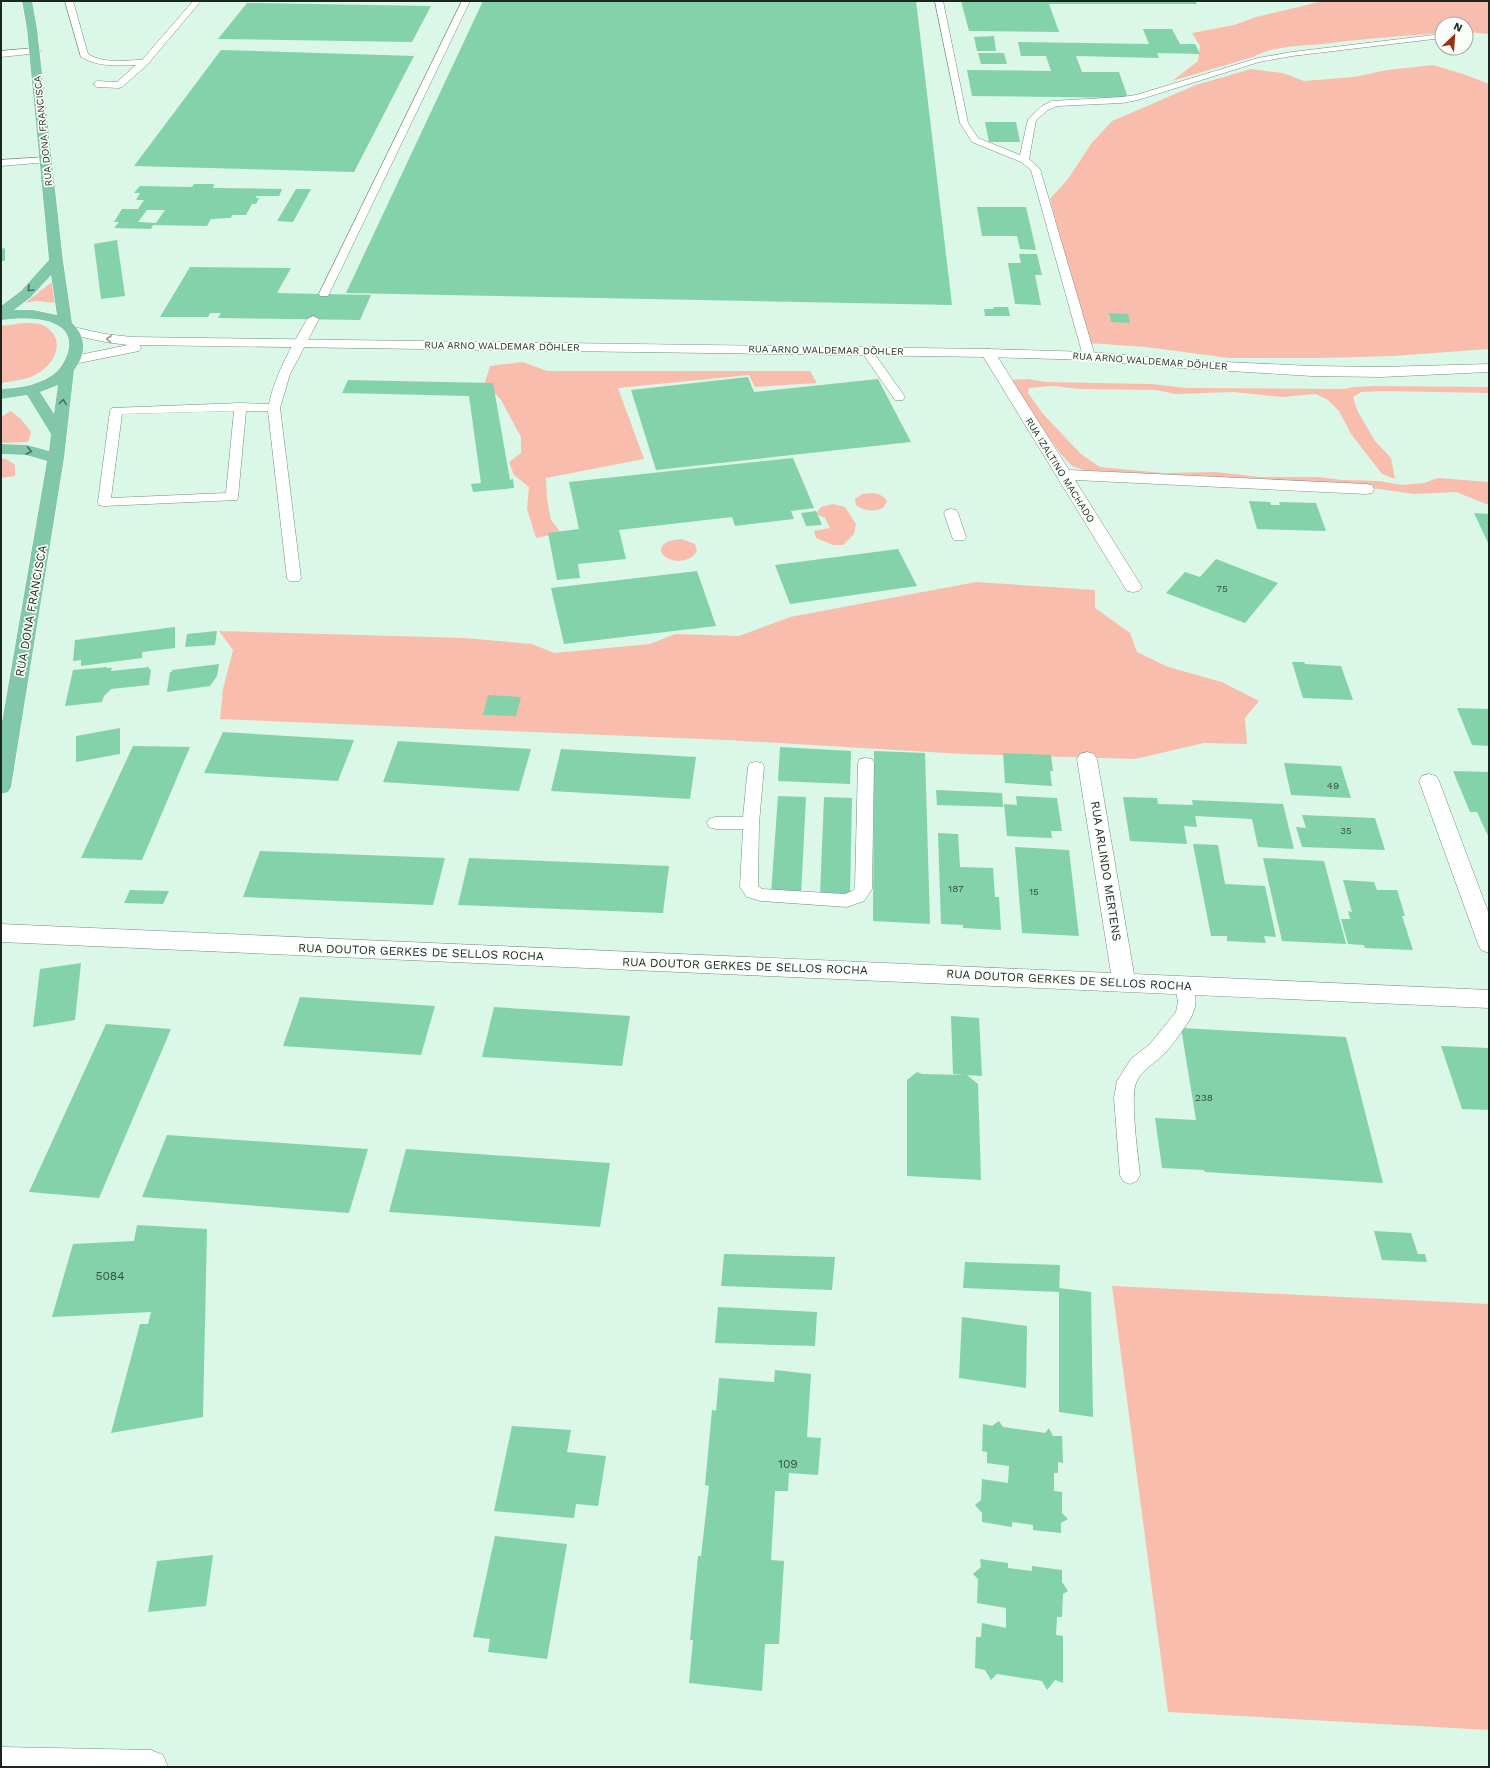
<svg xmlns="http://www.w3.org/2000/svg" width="1490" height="1768" font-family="'Work Sans',sans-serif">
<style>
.green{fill:#f9bdae}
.building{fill:#83d2aa;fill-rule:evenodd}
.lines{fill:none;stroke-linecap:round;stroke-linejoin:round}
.lane-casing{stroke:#758f81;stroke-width:1}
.street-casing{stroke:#758f81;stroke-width:1}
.secondary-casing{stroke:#758f81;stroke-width:1}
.primary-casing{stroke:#fff;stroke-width:1}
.lane{fill:#fff;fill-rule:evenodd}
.street{fill:#fff;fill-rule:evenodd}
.secondary{fill:#fff;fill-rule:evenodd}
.primary{fill:#81c8ab;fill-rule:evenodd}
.oneway{stroke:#496f5f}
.oneway2{stroke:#989d9b}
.labels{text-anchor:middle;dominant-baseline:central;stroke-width:3.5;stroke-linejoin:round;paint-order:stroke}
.far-street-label{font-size:10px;fill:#1b2620;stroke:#f9fefb}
.number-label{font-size:10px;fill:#355142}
.street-label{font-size:12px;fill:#1b2620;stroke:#f9fefb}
.near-number-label{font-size:12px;fill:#355142}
</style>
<rect width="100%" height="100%" fill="#dbf7e8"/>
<!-- green -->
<g class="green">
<path d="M 1323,1 L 1489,1 L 1489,34 L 1466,32 L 1466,24 L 1442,24 L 1442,33 C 1402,36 1362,39 1322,44 C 1300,46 1273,46 1253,57 L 1172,81 L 1198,61 L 1200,46 L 1192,33 L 1234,25 L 1256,17 Z"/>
<path d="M 1433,65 L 1466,75 L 1489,84 L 1489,349 L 1393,356 L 1322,358 L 1229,358 L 1146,347 L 1089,343 L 1050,199 L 1068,179 L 1091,144 L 1112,121 L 1196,85 L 1251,69 L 1283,73 L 1304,81 L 1354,77 L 1387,70 Z"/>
<path d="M 52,282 L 57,303 L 36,301 L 25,303 Z"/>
<path d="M 24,323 C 29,323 35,323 40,324 C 67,335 58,362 37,374 C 26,380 13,381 1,383 L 1,326 Z"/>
<path d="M 523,362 L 547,371 L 810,371 L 817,383 L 755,387 L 749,375 L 618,388 L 644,459 L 546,478 L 547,499 L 551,520 L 561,533 L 536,538 L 527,509 L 529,487 L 514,475 L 509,462 L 521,453 L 521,437 L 501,400 L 485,382 L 490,366 Z"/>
<path d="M 1028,379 L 1045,382 L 1151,384 L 1187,388 L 1344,389 L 1354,387 L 1372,386 L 1489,387 L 1489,393 L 1383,391 L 1361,392 L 1353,397 L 1357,410 L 1375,441 L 1391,458 L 1395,479 L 1382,474 L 1351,434 L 1339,411 L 1328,400 L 1316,394 L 1282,397 L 1233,392 L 1175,394 L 1156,390 L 1079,389 L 1053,386 L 1029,388 L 1028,393 L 1043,414 L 1081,454 L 1100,467 L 1163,473 L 1216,472 L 1260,477 L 1317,477 L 1343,480 L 1379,481 L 1402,485 L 1424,483 L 1438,478 L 1489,482 L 1489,505 L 1456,492 L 1414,494 L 1372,488 L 1095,474 L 1072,466 L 1061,454 L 1039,424 L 1011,380 Z"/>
<path d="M 11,411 L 21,419 L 31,432 L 28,442 L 1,443 L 1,417 Z"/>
<path d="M 1,459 L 6,459 L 15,465 L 15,476 L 1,478 Z"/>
<path d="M 873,493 C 879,494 885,496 887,502 L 883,508 C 874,512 864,511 856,505 L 855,499 L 862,494 Z"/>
<path d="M 833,504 L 845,507 L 856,524 L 854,534 L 843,545 L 833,545 L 816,538 L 814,531 L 830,528 L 825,518 L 816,514 L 821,507 Z"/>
<path d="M 681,539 L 695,544 L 697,551 C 690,564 668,564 661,552 C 661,541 672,540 681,539 Z"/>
<path d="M 976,582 L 1095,590 L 1095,608 L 1130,633 L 1137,652 L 1168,667 L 1222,682 L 1259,701 L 1245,718 L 1247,744 L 1204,743 L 1135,759 L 963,754 L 727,740 L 220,719 L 223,689 L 233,650 L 219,631 L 464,638 L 532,644 L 554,653 L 650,644 L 675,634 L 739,636 L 790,617 Z"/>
<path d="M 1112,1286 L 1489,1304 L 1489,1730 L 1168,1712 Z"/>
</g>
<!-- building -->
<g class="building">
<path d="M 483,1 L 916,1 L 952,305 L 346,293 Z"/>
<path d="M 961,1 L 1195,1 L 1197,4 L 1049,4 L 1059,32 L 969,31 Z"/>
<path d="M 247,3 L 431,6 L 412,42 L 218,39 Z"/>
<path d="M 1143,29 L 1172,29 L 1180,44 L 1195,44 L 1200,54 L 1157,53 L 1159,58 L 1076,56 L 1082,72 L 1119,72 L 1128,98 L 972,96 L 967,70 L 1051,71 L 1046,56 L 1021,56 L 1018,42 L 1149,44 Z"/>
<path d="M 994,36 L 996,51 L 977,51 L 974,37 Z"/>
<path d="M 221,50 L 414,56 L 354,172 L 134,166 Z"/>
<path d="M 978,53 L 1004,53 L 1007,64 L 981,64 Z"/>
<path d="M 985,122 L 1016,122 L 1020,142 L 989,142 Z"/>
<path d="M 194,184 L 214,184 L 213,188 L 282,189 L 279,196 L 257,196 L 255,198 L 259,198 L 256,204 L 252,204 L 246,215 L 232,215 L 231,218 L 211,219 L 207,226 L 153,225 L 151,229 L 114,228 L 119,222 L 114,222 L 122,209 L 138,209 L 144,200 L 136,200 L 140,193 L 134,193 L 140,186 L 192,187 ZM 147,210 L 165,210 L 156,223 L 138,222 Z"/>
<path d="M 296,189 L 311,189 L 293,222 L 277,221 Z"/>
<path d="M 977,207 L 1026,207 L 1036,250 L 1020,249 L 1017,236 L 982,236 Z"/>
<path d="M 117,240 L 125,296 L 101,299 L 94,244 Z"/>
<path d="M 5,248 L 5,261 L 1,261 L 1,249 Z"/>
<path d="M 1019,254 L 1037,254 L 1042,275 L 1035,275 L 1041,305 L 1015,304 L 1008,263 L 1021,263 Z"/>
<path d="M 190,267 L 291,268 L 277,293 L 371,295 L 360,320 L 218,318 L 221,313 L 210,313 L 208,317 L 160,317 Z"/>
<path d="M 993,307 L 1008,307 L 1010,316 L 985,316 L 984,309 L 994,309 Z"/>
<path d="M 1109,313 L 1128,314 L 1130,323 L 1111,322 Z"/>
<path d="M 748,377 L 754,392 L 878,379 L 911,442 L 656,470 L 631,390 Z"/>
<path d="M 348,380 L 493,383 L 510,480 L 513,479 L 514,488 L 473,492 L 471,484 L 481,483 L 469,396 L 342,393 Z"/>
<path d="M 793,458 L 814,508 L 791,511 L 794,519 L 735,526 L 732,517 L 619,530 L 626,559 L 578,564 L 580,578 L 557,580 L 548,533 L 579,529 L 569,482 Z"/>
<path d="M 1249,501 L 1270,502 L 1271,505 L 1280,505 L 1279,502 L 1316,503 L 1326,531 L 1257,529 Z"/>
<path d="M 816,511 L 822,525 L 806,526 L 801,513 Z"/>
<path d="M 1474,513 L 1489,514 L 1489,545 Z"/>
<path d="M 898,549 L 917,586 L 790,604 L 775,565 Z"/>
<path d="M 1216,559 L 1278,583 L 1245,623 L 1166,593 L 1185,572 L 1200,577 Z"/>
<path d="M 697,571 L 716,626 L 564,644 L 551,588 Z"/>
<path d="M 175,627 L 175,648 L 142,652 L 142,658 L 81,666 L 81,660 L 73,661 L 75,640 Z"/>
<path d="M 217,631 L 215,645 L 185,647 L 187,634 Z"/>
<path d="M 1292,662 L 1304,662 L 1305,664 L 1341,666 L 1353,700 L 1303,698 Z"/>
<path d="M 219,664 L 217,676 L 210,686 L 167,692 L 170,672 L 172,672 L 172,670 Z"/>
<path d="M 107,667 L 107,668 L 112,668 L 111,671 L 149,667 L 149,669 L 151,669 L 149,685 L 111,689 L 104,696 L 102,702 L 65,706 L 73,670 Z"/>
<path d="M 488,695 L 521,697 L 516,716 L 483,715 Z"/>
<path d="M 1457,708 L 1489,709 L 1489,746 L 1472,745 Z"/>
<path d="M 120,728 L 120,754 L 76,762 L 76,736 Z"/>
<path d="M 223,732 L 354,740 L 338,781 L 204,773 Z"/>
<path d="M 398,741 L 531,749 L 519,791 L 383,782 Z"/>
<path d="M 133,746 L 190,747 L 142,860 L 81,858 Z"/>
<path d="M 780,747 L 851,751 L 850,784 L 778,781 Z"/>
<path d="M 561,749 L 696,757 L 690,799 L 551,791 Z"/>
<path d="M 874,751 L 925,753 L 930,924 L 873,921 Z"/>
<path d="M 1003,753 L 1051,755 L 1053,771 L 1050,771 L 1052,786 L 1005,783 Z"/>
<path d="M 1284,763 L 1341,766 L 1351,798 L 1291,795 Z"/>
<path d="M 1453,771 L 1489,772 L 1489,838 L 1477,812 L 1470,812 Z"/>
<path d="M 936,790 L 1002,793 L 1003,807 L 937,805 Z"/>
<path d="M 778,796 L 806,797 L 801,895 L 771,894 Z"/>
<path d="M 1016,796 L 1057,798 L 1062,831 L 1051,831 L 1052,838 L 1007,836 L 1004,804 L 1017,805 Z"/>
<path d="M 824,797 L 852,798 L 850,896 L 820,895 Z"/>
<path d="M 1123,797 L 1157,798 L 1158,804 L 1193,805 L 1192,800 L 1283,804 L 1294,849 L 1258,847 L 1252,819 L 1195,816 L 1197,827 L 1184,826 L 1187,844 L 1130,841 Z"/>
<path d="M 1302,815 L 1375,818 L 1385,850 L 1302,847 L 1296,827 L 1306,828 Z"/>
<path d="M 938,833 L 958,834 L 960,867 L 993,868 L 995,897 L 999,897 L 1001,930 L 963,928 L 963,925 L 941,924 Z"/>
<path d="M 1193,844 L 1218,845 L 1225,884 L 1265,886 L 1276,937 L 1264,936 L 1266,943 L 1227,941 L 1227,936 L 1211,936 Z"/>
<path d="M 1015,847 L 1069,850 L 1079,936 L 1022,933 Z"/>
<path d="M 260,851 L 445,858 L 433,905 L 243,897 Z"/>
<path d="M 469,858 L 669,866 L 663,913 L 458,905 Z"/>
<path d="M 1263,858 L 1324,861 L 1346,944 L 1282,941 Z"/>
<path d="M 1343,880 L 1374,882 L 1377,890 L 1397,890 L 1405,916 L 1402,916 L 1413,950 L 1365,948 L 1364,945 L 1348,944 L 1341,919 L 1350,919 L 1348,911 L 1352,912 Z"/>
<path d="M 130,890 L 169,891 L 163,904 L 124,903 Z"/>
<path d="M 81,963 L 75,1020 L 33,1027 L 40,969 Z"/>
<path d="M 300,997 L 435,1006 L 421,1055 L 283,1046 Z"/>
<path d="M 494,1007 L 630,1016 L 622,1066 L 482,1057 Z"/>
<path d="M 951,1016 L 979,1018 L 982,1076 L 967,1075 L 978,1084 L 981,1180 L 907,1176 L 907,1080 L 917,1072 L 922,1074 L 964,1075 L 953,1074 Z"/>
<path d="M 106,1024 L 171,1029 L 99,1198 L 29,1192 Z"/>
<path d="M 1181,1028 L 1346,1037 L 1383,1183 L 1205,1172 L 1204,1170 L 1162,1168 L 1155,1118 L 1196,1120 Z"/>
<path d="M 1441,1046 L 1489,1048 L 1489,1110 L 1462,1109 Z"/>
<path d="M 167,1135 L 368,1149 L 349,1213 L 142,1197 Z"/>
<path d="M 406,1149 L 610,1163 L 600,1227 L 389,1212 Z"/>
<path d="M 137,1225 L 207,1229 L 203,1417 L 111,1433 L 140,1324 L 148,1324 L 151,1312 L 52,1317 L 73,1244 L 134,1241 Z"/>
<path d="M 1374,1231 L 1411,1233 L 1418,1254 L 1425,1254 L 1427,1262 L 1382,1260 Z"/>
<path d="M 724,1254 L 835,1257 L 832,1290 L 721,1286 Z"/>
<path d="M 965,1262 L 1060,1265 L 1059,1292 L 963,1288 Z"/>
<path d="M 1059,1288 L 1091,1292 L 1093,1417 L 1059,1412 Z"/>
<path d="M 718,1307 L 817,1312 L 815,1346 L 715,1343 Z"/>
<path d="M 962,1317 L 1027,1326 L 1026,1388 L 959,1378 Z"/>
<path d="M 775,1370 L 811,1374 L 807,1437 L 821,1438 L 818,1475 L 789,1473 L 788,1491 L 775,1491 L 771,1560 L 784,1561 L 779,1644 L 765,1644 L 762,1691 L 689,1683 L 693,1640 L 690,1640 L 698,1556 L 701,1556 L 709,1486 L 705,1485 L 712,1410 L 716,1411 L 719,1378 L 774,1382 Z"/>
<path d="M 999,1421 L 1003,1427 L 1045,1433 L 1049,1428 L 1053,1436 L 1062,1436 L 1063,1463 L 1058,1462 L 1058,1473 L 1054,1473 L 1054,1491 L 1062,1492 L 1062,1513 L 1068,1519 L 1061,1523 L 1061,1533 L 1033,1530 L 1033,1525 L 1012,1522 L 1012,1527 L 982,1522 L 982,1513 L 975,1505 L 981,1500 L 982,1479 L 1008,1483 L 1009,1466 L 987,1463 L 987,1452 L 982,1451 L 983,1424 L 992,1426 Z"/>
<path d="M 512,1426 L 571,1430 L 567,1452 L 606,1456 L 598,1506 L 576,1504 L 574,1518 L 494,1511 Z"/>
<path d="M 495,1536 L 567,1544 L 547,1659 L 488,1652 L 490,1639 L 473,1637 Z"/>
<path d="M 213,1555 L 206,1606 L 148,1612 L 157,1561 Z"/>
<path d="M 980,1559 L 1008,1563 L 1008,1568 L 1032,1571 L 1032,1566 L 1062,1570 L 1062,1582 L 1068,1591 L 1063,1594 L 1062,1617 L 1057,1617 L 1056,1635 L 1063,1636 L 1063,1683 L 1055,1680 L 1047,1690 L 1042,1681 L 997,1674 L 991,1680 L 985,1670 L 975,1668 L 976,1637 L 981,1637 L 982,1623 L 1006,1628 L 1006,1608 L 977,1603 L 978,1579 L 973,1574 L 981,1567 Z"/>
</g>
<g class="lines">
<defs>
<g id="lane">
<path d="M 65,1 L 73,1 L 88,54 C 104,64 124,60 142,60 L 193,1 L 201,1 L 147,65 L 122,87 L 119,88 L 97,87 L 93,84 L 97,81 L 117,82 L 136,65 C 117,66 98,67 81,57 Z"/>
<path d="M 462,1 L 470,1 L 329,294 L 328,296 L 320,296 L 319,294 Z"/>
<path d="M 935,1 L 943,1 L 968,123 L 978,138 L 1020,155 L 1028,119 L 1042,106 L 1052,101 L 1122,97 L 1136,95 L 1258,58 L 1292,52 L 1442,34 L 1442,38 L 1292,56 L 1259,62 L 1138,100 L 1122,103 L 1057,106 L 1048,110 L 1036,120 L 1029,159 L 1040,169 L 1095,356 L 1089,359 L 1083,356 L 1031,170 L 1021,162 L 972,142 L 960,123 Z"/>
<path d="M 46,157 L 51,160 L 49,162 L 1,166 L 1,160 Z"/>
<path d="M 313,316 L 319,319 L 290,374 L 280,408 L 301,578 L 299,581 L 289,581 L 287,578 L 268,411 L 246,411 L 238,497 L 237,500 L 104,506 L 99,505 L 98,502 L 110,411 L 112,408 L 240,403 L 269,404 C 275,374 292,346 307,319 ZM 234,411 L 226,493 L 111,498 L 122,414 Z"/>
<path d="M 867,348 L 871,349 L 903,394 L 905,397 L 903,400 L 895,400 L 861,351 Z"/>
<path d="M 951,509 L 956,510 L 958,513 L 966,537 L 964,540 L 954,540 L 952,537 L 944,513 L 946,510 Z"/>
<path d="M 866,758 L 872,759 L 874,763 L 872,889 L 864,901 L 847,907 L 761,901 L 747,897 L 740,887 L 743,829 L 715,829 L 709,827 L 707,823 L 709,819 L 715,817 L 743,817 L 748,767 L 750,763 L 756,762 L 762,763 L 764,767 L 759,823 L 758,886 L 762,889 L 845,894 L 852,891 L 855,888 L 858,763 L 860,759 Z"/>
<path d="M 1184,978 L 1190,980 C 1202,1003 1193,1017 1179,1035 C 1174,1042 1169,1049 1163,1055 C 1154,1064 1141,1070 1136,1083 C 1130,1100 1138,1155 1140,1175 L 1137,1181 L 1130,1184 L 1123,1181 L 1120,1175 L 1114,1098 L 1117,1081 L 1131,1059 L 1150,1044 L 1176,1012 L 1178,1002 L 1175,985 L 1178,980 Z"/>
</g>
<g id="street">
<path d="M 35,48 L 39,49 L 40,51 L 39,53 L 1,57 L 1,51 Z"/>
<path d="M 988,349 L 993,350 L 995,353 L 1069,470 L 1366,484 L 1372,485 L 1374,489 L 1372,493 L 1366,494 L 1075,480 L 1142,587 L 1139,591 L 1133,592 L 1127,591 L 981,353 L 983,350 Z"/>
<path d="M 1087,752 L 1094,754 L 1097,759 L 1134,974 L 1489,990 L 1489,1008 L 1,942 L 1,924 L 1111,973 L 1077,759 L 1080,754 Z"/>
<path d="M 1429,774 L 1436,776 L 1439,781 L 1489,914 L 1489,953 L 1481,950 L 1478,944 L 1419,781 L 1422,776 Z"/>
</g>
<g id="secondary">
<path d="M 73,327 L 105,334 L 132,337 L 988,349 L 1089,352 L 1181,360 L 1312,366 L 1381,367 L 1489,364 L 1489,372 L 1381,377 L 1312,376 L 1181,368 L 1089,360 L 988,357 L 140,345 L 141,348 L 139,351 L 74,364 L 69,363 L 67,360 L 69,357 L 128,345 L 105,342 L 68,334 L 66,331 L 68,328 Z"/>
<path d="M 1,1747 L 151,1750 L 163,1755 L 168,1767 L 1,1767 Z"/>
</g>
<path id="primary" d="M 22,1 L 32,1 L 37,29 L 63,261 L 72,323 C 87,337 86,354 74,370 L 64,458 L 11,787 L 8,792 L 1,794 L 1,728 L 47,461 L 26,455 L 1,454 L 1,444 L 27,445 L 49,451 L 51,434 L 27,395 L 1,399 L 1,389 C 18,388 36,386 51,376 C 60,370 65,362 68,352 C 78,315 23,317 1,320 L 1,306 L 21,291 L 49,260 L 27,29 ZM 51,275 L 57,315 L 33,310 L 14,310 L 31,297 ZM 58,385 L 54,414 L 40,392 Z"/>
</defs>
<!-- lane casing -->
<use href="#lane" class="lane-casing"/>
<!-- street casing -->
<use href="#street" class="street-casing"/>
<!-- secondary casing -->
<use href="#secondary" class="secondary-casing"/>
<!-- primary casing -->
<use href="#primary" class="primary-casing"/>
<!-- lane -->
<use href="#lane" class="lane"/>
<!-- street -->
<use href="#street" class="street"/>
<!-- secondary -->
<use href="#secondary" class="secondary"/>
<!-- primary -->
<use href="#primary" class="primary"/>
</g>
<!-- one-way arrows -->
<defs><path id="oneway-chevron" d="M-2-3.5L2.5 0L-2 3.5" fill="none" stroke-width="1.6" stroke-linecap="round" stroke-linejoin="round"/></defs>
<g class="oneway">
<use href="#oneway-chevron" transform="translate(30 289) rotate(135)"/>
<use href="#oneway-chevron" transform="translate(63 402) rotate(-82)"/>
<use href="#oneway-chevron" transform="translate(29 451) rotate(11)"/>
</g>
<use class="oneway2" href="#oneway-chevron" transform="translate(109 339) rotate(-174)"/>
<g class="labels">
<!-- far-street labels -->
<g class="far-street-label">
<text transform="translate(43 131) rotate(-96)">RUA DONA FRANCISCA</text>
<text transform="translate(502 346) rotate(1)">RUA ARNO WALDEMAR DÖHLER</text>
<text transform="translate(826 350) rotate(1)">RUA ARNO WALDEMAR DÖHLER</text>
<text transform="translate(1150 361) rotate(4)">RUA ARNO WALDEMAR DÖHLER</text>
<text transform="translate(1060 470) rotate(58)">RUA IZALTINO MACHADO</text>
</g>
<!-- number labels -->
<g class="number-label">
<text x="1222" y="588">75</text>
<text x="1333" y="785">49</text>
<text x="1346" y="830">35</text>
<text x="956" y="888">187</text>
<text x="1034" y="891">15</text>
<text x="1204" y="1097">238</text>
</g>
<!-- street labels -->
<g class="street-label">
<text transform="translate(31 611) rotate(-80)">RUA DONA FRANCISCA</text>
<text transform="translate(1106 871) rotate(81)">RUA ARLINDO MERTENS</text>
<text transform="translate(421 952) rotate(2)">RUA DOUTOR GERKES DE SELLOS ROCHA</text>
<text transform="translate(745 966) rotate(2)">RUA DOUTOR GERKES DE SELLOS ROCHA</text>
<text transform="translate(1069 980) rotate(3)">RUA DOUTOR GERKES DE SELLOS ROCHA</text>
</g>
<!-- near-number labels -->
<g class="near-number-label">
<text x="110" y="1276">5084</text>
<text x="788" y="1464">109</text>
</g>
</g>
<!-- border -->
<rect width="1490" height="1768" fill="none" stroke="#1b2620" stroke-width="4"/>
<!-- north arrow -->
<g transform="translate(1454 36) rotate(25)"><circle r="19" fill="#f9fefb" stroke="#a0a8a3"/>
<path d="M0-3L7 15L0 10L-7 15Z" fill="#993117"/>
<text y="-6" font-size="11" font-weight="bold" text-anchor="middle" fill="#1b2620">N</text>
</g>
</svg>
